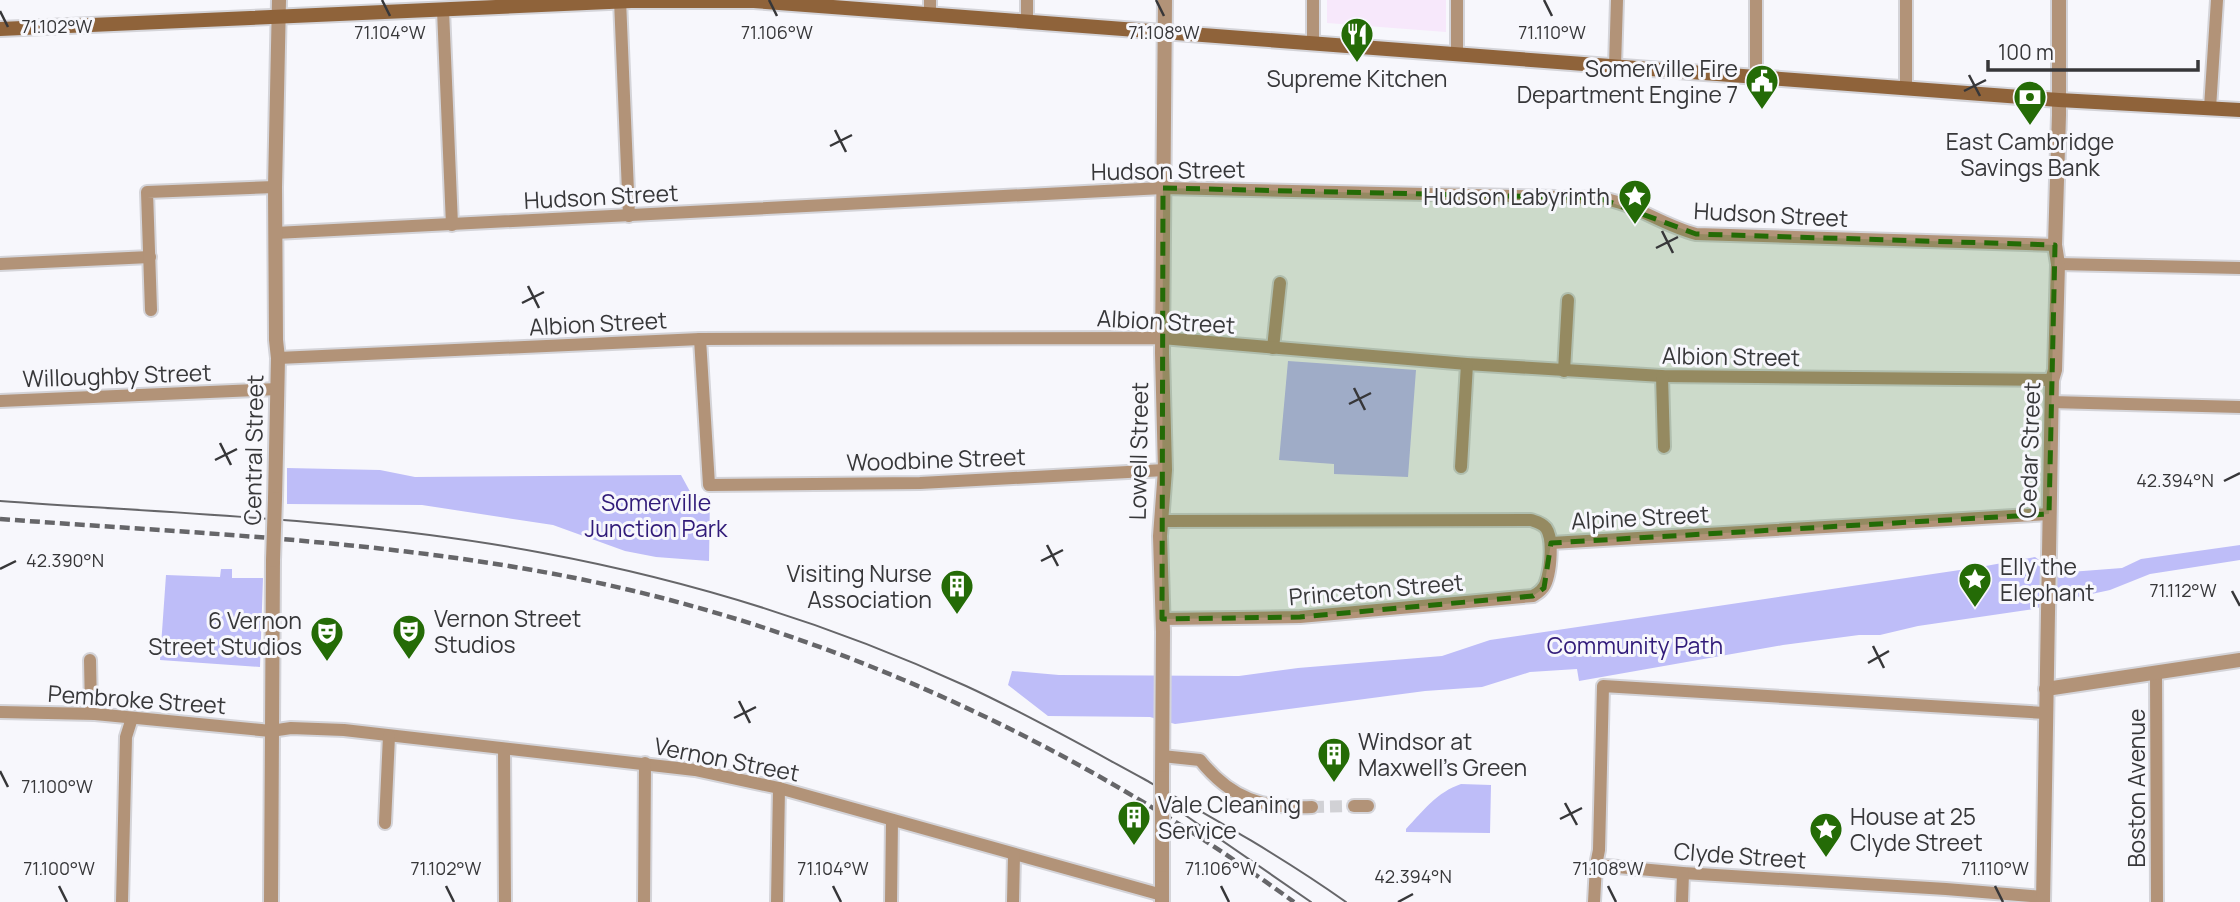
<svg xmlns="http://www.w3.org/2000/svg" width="2240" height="902" font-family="Manrope,sans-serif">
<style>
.medical{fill:#f7e8fb}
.green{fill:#bebdf8}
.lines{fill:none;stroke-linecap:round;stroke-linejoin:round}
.minor-tunnel{stroke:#d1d1d5;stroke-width:12;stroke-dasharray:12 6;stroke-linecap:butt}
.minor-casing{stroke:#d4d4d9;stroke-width:16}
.tertiary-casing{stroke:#d4d4d9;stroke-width:18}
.secondary-casing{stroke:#d4d4d9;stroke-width:18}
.minor{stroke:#b29378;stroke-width:12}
.tertiary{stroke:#b29378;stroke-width:14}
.secondary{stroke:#8f633a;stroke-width:14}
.tram{stroke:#666669;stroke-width:2}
.rail{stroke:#666669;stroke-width:4.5;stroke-dasharray:10 5;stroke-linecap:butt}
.tertiary-bridge-casing{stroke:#d4d4d9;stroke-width:18;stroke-linecap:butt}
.tertiary-bridge{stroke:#b29378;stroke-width:14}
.marked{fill:#246b06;fill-opacity:0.2;stroke:#246b06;stroke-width:5;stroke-dasharray:14 9;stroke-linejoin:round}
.ticks{fill:none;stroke:#373739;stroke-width:2.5}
.labels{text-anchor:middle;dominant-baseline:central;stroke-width:6;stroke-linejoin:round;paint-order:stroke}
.poi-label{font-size:23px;fill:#373739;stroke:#f7f7fc;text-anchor:start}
.street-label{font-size:23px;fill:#373739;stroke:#f7f7fc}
.park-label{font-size:23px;fill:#311b79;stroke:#f7f7fc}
.ticks-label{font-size:18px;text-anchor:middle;fill:#373739;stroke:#f7f7fc;stroke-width:6;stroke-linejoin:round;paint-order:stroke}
</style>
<rect width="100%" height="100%" fill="#f7f7fc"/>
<!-- medical -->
<path class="medical" d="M 1327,0 L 1446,0 L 1446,32 L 1327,23 Z"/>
<!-- green -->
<g class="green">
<path d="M 1288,361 L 1416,370 L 1408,477 L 1334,474 L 1334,464 L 1279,460 Z"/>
<path d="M 287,468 L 380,470 L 415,477 L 681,475 L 693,497 L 710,496 L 709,561 L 656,557 L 625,551 L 553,525 L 422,505 L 287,504 Z"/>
<path d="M 2240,545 L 2240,560 L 2150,574 L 2110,590 L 2064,600 L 2034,609 L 1918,626 L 1880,635 L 1859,635 L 1783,645 L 1579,681 L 1577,669 L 1530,672 L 1482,687 L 1425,691 L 1175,724 L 1150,717 L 1048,716 L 1008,685 L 1012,671 L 1059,675 L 1239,676 L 1298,668 L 1442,656 L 1490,640 L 1980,567 L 2035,557 L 2057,573 L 2122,568 L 2141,559 Z"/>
<path d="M 221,569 L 232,569 L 232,578 L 263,578 L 260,667 L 160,660 L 166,575 L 220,577 Z"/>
<path d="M 1461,784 L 1491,785 L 1490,833 L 1406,832 L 1406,829 C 1423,811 1437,792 1461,784 Z"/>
</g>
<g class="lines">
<!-- minor-tunnel -->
<path class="minor-tunnel" d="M 1312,807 L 1354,806"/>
<defs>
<g id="minor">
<path d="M 620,0 L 629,216"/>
<path d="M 1457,0 L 1457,54"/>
<path d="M 443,10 L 452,225"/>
<path d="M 930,14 L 930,0"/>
<path d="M 1027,22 L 1027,0"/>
<path d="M 1313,43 L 1313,0"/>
<path d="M 1615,66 L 1617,0"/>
<path d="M 1756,77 L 1756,0"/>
<path d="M 1906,88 L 1906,0"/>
<path d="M 2210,108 L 2217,0"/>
<path d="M 275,233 L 1163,188 L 1599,198 C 1633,202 1661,225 1696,234 L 2055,245"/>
<path d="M 0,264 L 150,257"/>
<path d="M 2058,264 L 2240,268"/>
<path d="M 151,310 L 147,192 L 275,187"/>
<path d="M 700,339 L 709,485 L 920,483 L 1165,470"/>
<path d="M 1273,348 L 1280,283"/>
<path d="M 278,358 L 700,339 L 1162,338 L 1467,364 L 1662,376 L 2052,380"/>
<path d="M 1564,371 L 1568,300"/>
<path d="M 1662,376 L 1664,447"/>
<path d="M 0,401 L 278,389"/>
<path d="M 2051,402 L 2240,407"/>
<path d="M 1461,467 L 1467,364"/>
<path d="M 1161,521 L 1531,520 C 1537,522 1542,523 1546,528 C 1554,539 1551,580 1542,589 C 1540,592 1536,594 1533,596 L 1300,617 L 1162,619"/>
<path d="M 1551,543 L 2049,514"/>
<path d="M 90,660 L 91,708 L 95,714"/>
<path d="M 2156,673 L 2157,902"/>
<path d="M 0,712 L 95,714 L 271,731 L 291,728 L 344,730 L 695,770 L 779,788 L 1162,895"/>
<path d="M 504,749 L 505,902"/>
<path d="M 1162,756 L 1200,760 C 1231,799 1263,809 1312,807"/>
<path d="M 1354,806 L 1368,806"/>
<path d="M 385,823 L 389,736"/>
<path d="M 1596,865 L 1683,873 L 1946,889 L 2043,897"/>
<path d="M 122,902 L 126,737 L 132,718"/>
<path d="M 644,902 L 645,763"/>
<path d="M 777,902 L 779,788"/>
<path d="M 891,902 L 892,820"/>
<path d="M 1013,902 L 1014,855"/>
<path d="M 1594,902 L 1596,865 L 1599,850 L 1603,686 L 2045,713"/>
<path d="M 1682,902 L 1683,873"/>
</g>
<g id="tertiary">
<path d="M 275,499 L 278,358 L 276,340 L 275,187 L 279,0"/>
<path d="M 2046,689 L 2240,660"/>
<path d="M 1162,778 L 1163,632 L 1160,536 L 1165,470 L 1162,353 L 1165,0"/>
<path d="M 271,902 L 273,560"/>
<path d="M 1162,902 L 1162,865"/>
<path d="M 2043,902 L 2052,380 L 2055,370 L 2058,264 L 2055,245 L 2059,115 L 2059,0"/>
</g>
<path id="secondary" d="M 0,29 L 631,1 L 754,1 L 2059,100 L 2240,110"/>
</defs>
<!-- minor casing -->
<use href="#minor" class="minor-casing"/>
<!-- tertiary casing -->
<use href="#tertiary" class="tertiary-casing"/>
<!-- secondary casing -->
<use href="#secondary" class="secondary-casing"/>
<!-- minor -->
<use href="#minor" class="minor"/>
<!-- tertiary -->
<use href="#tertiary" class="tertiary"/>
<!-- secondary -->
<use href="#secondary" class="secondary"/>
<!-- tram -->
<g class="tram">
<path d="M 0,501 C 180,514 365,519 543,553 C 688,580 831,624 966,686 C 1027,714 1085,747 1144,779 C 1213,818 1281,856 1346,902"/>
<path d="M 1169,804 L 1311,902"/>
</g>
<!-- rail -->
<path class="rail" d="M 0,519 C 190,533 382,540 570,577 C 833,629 1078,745 1294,902"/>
<defs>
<g id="tertiary-bridge">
<path d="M 273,560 L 275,499"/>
<path d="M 1162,778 L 1162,865"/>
</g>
</defs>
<!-- tertiary-bridge casing -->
<use href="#tertiary-bridge" class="tertiary-bridge-casing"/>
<!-- tertiary-bridge -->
<use href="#tertiary-bridge" class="tertiary-bridge"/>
</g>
<!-- marked area -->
<path class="marked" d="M 1163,188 L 1599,198 L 1696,234 L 2055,245 L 2049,514 L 1551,543 L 1544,588 L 1533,596 L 1300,617 L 1162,619 Z"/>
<!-- ticks -->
<path class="ticks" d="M 382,0 L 390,16M 769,0 L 777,16M 1156,0 L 1164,16M 1544,0 L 1552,16M 0,11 L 8,27M 1969,75 L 1980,96M 1964,91 L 1986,80M 835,130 L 846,152M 830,146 L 852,135M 1662,231 L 1673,253M 1656,248 L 1678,237M 528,286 L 539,308M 522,303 L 544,292M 1354,388 L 1365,410M 1349,404 L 1371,393M 220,443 L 231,465M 215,460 L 237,449M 2224,481 L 2240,473M 1047,545 L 1058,566M 1041,561 L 1063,550M 0,569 L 16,561M 2232,591 L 2240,606M 1873,646 L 1884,668M 1868,663 L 1889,651M 739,701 L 750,723M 734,718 L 756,707M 0,771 L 8,787M 1565,803 L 1577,825M 1560,819 L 1582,808M 59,886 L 67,902M 446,886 L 454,902M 833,886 L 841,902M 1221,886 L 1229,902M 1608,886 L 1616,902M 1995,886 L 2003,902M 1398,902 L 1413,894"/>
<!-- icons -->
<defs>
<symbol id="restaurant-pin" viewBox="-11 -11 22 30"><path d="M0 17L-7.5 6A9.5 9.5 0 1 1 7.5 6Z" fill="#246b06" stroke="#f7f7fc"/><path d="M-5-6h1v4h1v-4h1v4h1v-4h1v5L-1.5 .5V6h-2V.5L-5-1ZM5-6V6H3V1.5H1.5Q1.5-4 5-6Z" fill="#fff"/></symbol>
<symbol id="civic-pin" viewBox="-11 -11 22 30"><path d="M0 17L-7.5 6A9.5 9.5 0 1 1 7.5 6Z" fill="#246b06" stroke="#f7f7fc"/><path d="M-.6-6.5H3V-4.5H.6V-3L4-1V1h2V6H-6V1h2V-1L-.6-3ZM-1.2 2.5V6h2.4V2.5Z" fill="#fff"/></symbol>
<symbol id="bank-pin" viewBox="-11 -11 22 30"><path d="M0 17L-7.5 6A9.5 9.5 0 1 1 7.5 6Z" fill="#246b06" stroke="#f7f7fc"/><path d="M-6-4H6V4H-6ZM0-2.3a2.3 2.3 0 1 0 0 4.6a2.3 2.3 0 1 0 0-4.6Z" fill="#fff"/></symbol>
<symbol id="sight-pin" viewBox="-11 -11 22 30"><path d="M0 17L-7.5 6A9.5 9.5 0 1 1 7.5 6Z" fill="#246b06" stroke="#f7f7fc"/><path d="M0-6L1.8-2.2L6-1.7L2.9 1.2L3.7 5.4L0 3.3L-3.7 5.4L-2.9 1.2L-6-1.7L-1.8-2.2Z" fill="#fff"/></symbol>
<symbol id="building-pin" viewBox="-11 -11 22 30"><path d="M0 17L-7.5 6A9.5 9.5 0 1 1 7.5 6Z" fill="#246b06" stroke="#f7f7fc"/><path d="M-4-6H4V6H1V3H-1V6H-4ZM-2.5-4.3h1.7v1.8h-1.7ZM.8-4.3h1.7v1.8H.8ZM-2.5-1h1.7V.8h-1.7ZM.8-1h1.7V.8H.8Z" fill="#fff"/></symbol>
<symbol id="theatre-pin" viewBox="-11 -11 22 30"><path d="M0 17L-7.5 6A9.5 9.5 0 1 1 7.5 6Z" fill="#246b06" stroke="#f7f7fc"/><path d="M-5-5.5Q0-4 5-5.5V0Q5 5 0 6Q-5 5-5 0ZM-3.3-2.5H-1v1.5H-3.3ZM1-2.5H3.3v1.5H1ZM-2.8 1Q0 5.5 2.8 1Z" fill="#fff"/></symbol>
</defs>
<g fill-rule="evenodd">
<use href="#restaurant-pin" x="1338" y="15" width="38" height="52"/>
<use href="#civic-pin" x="1743" y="62" width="38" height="52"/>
<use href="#bank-pin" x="2011" y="78" width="38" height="52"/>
<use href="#sight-pin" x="1616" y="177" width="38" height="52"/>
<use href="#sight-pin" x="1956" y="560" width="38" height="52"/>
<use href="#building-pin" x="938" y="567" width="38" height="52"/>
<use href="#theatre-pin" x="390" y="612" width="38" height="52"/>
<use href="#theatre-pin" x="308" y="614" width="38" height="52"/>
<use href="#building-pin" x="1315" y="735" width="38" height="52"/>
<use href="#building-pin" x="1115" y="798" width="38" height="52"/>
<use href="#sight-pin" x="1807" y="810" width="38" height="52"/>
</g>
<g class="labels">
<!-- poi labels -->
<g class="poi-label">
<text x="1738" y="68" text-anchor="end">Somerville Fire<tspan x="1738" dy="26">Department Engine 7</tspan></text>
<text x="1357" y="78" text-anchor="middle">Supreme Kitchen</text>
<text x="2030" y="141" text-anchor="middle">East Cambridge<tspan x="2030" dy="26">Savings Bank</tspan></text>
<text x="1610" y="196" text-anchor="end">Hudson Labyrinth</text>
<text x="2000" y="566">Elly the<tspan x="2000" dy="26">Elephant</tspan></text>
<text x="932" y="573" text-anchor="end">Visiting Nurse<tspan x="932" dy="26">Association</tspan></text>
<text x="434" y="618">Vernon Street<tspan x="434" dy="26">Studios</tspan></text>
<text x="302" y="620" text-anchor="end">6 Vernon<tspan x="302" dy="26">Street Studios</tspan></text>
<text x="1358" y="741">Windsor at<tspan x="1358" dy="26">Maxwell's Green</tspan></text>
<text x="1158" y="804">Vale Cleaning<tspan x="1158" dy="26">Service</tspan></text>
<text x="1850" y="816">House at 25<tspan x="1850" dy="26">Clyde Street</tspan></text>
</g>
<!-- street labels -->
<g class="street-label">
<text transform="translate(1168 170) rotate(-1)">Hudson Street</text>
<text transform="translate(601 196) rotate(-3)">Hudson Street</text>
<text transform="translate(1771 214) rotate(3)">Hudson Street</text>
<text transform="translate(1166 321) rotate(3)">Albion Street</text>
<text transform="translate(598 323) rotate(-3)">Albion Street</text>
<text transform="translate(1731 356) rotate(1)">Albion Street</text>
<text transform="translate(117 375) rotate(-2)">Willoughby Street</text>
<text transform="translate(253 450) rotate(-89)">Central Street</text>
<text transform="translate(2029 450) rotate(-88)">Cedar Street</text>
<text transform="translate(1138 451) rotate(-89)">Lowell Street</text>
<text transform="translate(936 459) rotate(-2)">Woodbine Street</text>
<text transform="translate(1640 517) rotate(-3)">Alpine Street</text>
<text transform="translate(1376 589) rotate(-5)">Princeton Street</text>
<text transform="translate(137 699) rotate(4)">Pembroke Street</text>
<text transform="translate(727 759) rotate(11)">Vernon Street</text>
<text transform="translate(2136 788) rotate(-90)">Boston Avenue</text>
<text transform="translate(1740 855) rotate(4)">Clyde Street</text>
</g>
<!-- park labels -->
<g class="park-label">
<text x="656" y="502">Somerville<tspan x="656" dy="26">Junction Park</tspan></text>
<text x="1635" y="645">Community Path</text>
</g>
</g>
<g class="ticks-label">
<text x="57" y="33">71.102°W</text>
<text x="390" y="39">71.104°W</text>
<text x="777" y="39">71.106°W</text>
<text x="1164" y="39">71.108°W</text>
<text x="1552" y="39">71.110°W</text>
<text x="2175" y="487">42.394°N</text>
<text x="65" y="567">42.390°N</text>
<text x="2183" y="597">71.112°W</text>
<text x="57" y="793">71.100°W</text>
<text x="59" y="875">71.100°W</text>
<text x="446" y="875">71.102°W</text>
<text x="833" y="875">71.104°W</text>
<text x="1221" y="875">71.106°W</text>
<text x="1608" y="875">71.108°W</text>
<text x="1995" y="875">71.110°W</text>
<text x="1413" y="883">42.394°N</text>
</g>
<!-- scale -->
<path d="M1988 60v10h210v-10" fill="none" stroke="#373739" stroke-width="3.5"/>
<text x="1998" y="60" font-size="21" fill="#373739" stroke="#f7f7fc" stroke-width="5" paint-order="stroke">100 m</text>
</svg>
